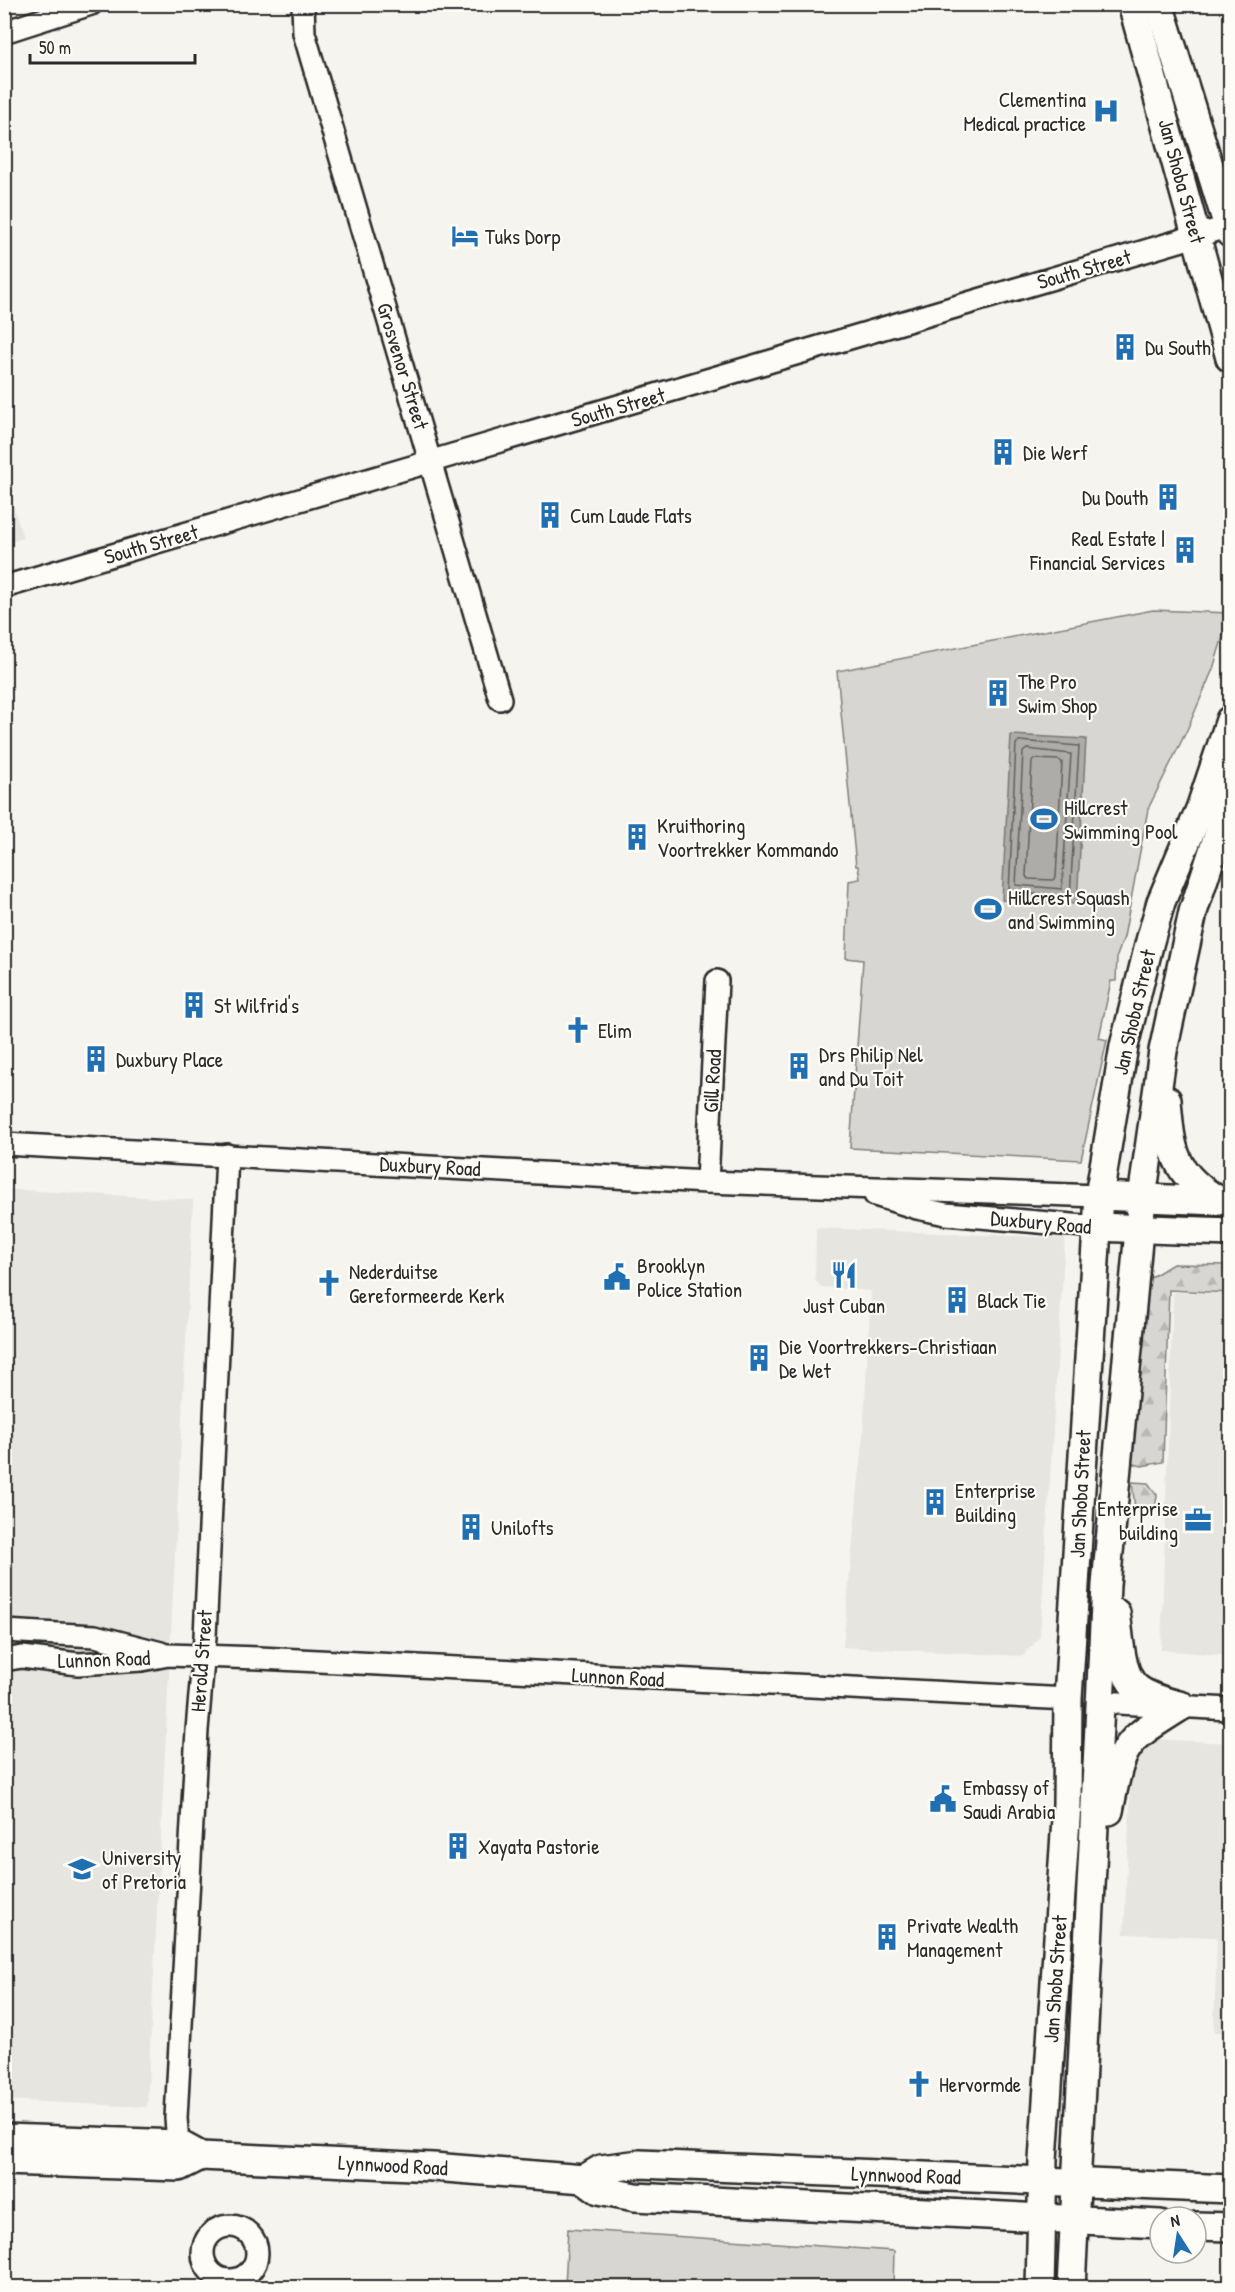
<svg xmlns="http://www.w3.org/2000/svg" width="1235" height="2292" font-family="'Patrick Hand',sans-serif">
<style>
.built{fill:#e6e5e0}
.forest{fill:url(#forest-firs);stroke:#81807e;stroke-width:1.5}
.park{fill:#d7d6d2;stroke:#81807e;stroke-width:1.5}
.water{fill:#adaca9;stroke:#797877;stroke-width:1.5}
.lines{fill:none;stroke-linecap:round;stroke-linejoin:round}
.shore{stroke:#5f5f5d;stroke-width:1.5}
.minor-casing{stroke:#2b2b2b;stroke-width:26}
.major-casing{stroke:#2b2b2b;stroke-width:32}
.minor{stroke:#fdfcf7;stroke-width:21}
.major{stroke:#fdfcf7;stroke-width:27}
.labels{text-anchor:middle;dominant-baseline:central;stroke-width:4.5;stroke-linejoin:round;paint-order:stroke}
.poi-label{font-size:21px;fill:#2b2b2b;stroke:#fdfcf7;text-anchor:start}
.street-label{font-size:21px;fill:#2b2b2b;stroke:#fdfcf7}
</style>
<defs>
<pattern id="forest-firs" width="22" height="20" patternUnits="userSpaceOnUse" patternTransform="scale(1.5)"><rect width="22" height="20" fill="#d7d6d2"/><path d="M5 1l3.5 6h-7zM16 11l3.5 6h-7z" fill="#b9b8b4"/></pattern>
</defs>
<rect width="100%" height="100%" fill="#f5f4ef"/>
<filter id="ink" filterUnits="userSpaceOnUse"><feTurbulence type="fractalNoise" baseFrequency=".0167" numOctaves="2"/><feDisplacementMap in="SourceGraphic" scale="12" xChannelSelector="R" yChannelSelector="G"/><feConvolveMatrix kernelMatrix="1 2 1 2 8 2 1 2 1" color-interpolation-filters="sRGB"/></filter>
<g filter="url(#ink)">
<!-- built -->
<g class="built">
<path d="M 4,475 L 23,538 L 5,544 L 4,544 Z"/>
<path d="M 4,1189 L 193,1200 L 147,2107 L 5,2100 Z"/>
<path d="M 816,1228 L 1065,1238 L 1040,1637 L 1023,1656 L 843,1647 L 863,1435 L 871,1291 L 822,1287 L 815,1280 Z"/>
<path d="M 1173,1292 L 1230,1294 L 1230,1656 L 1161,1650 Z"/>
<path d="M 1155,1739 L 1230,1743 L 1230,2032 L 1214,2032 L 1217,1937 L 1124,1934 L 1132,1756 Z"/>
</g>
<!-- forest -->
<g class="forest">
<path d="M 1173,1264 L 1230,1265 L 1230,1293 L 1169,1290 L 1163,1462 L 1142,1466 L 1126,1462 L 1150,1278 Z"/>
<path d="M 1132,1482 L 1148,1483 L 1157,1495 L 1155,1511 L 1147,1515 L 1135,1509 Z"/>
</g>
<!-- park -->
<g class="park">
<path d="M 1153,610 L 1230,613 L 1213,669 L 1187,730 L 1148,809 L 1124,937 L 1117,956 L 1116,981 L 1111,981 L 1099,1038 L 1107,1040 L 1081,1160 L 850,1148 L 863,960 L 846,958 L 849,881 L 860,879 L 858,866 L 856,866 L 837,671 Z"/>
<path d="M 568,2229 L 894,2251 L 893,2287 L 565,2287 Z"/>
</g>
<!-- water -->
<path class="water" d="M 1011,735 L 1086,739 L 1077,904 L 1002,900 Z"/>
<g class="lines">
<!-- shore -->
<g class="shore">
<path d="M 1019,741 L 1079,746 L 1070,897 L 1009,892 L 1016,744 Z"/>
<path d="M 1027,749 L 1071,754 L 1062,889 L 1016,885 L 1023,752 Z"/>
<path d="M 1035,759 L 1059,760 L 1062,762 L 1056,877 L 1053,880 L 1028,879 L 1026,876 L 1032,761 Z"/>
</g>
<defs>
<g id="minor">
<path d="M 303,4 L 304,33 L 500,699"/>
<path d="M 4,32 L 91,4"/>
<path d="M 4,587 L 1230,226"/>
<path d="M 4,1144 L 707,1182 L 1099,1196"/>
<path d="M 707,1182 L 717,981"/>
<path d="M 875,1195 L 917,1208 L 946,1214 L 1096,1227"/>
<path d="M 4,1631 L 95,1636 L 161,1653"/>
<path d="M 4,1660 L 22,1657 L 78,1664 L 142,1660 L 168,1655 L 259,1658 L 1068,1699"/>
<path d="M 1100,1702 L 1230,1709"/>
<path d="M 179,2157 L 176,2118 L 197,1730 L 205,1637 L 227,1155"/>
<circle cx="230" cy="2253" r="27"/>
</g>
<g id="major">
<path d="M 1132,4 L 1230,358"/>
<path d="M 1159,4 L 1230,233"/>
<path d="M 1167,1100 C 1171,1150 1173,1175 1220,1201"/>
<path d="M 1099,1196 L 1217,1201"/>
<path d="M 1096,1227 L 1230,1232"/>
<path d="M 1116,1613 C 1120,1635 1119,1675 1138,1689 C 1150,1698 1168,1702 1182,1706"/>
<path d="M 1109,1811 C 1123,1741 1123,1743 1182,1706"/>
<path d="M 4,2138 L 179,2144 L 201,2156 L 433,2167 L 584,2179 L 601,2169 L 640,2164 L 1230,2189"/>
<path d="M 4,2161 L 179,2167 L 201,2156"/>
<path d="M 584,2179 L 599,2190 L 635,2197 L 1160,2224"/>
<path d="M 1196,2226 L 1230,2227"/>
<path d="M 1040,2288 L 1043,2160 L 1067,1804 L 1068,1699 L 1099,1196 L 1124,1046 L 1150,941 L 1161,902 L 1200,809 L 1230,720"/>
<path d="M 1071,2288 L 1106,1585 L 1142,1198 L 1163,1051 L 1193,912 L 1230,799"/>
</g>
</defs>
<!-- minor casing -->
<use href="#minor" class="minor-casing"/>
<!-- major casing -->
<use href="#major" class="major-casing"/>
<!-- minor -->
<use href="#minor" class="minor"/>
<!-- major -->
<use href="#major" class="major"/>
</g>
</g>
<!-- icons -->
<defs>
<symbol id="hospital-bare" viewBox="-9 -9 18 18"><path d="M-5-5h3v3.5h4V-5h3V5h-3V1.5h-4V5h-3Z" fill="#1f6fb2" stroke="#fdfcf7" stroke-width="2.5" paint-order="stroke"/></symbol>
<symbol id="hotel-bare" viewBox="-9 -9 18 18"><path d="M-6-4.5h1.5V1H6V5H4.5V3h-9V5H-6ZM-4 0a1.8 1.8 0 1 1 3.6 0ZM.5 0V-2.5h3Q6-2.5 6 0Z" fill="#1f6fb2" stroke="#fdfcf7" stroke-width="2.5" paint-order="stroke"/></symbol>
<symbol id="building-bare" viewBox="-9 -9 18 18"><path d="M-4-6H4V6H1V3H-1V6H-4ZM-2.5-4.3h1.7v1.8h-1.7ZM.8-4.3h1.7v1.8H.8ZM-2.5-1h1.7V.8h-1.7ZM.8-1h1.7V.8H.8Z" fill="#1f6fb2" stroke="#fdfcf7" stroke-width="2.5" paint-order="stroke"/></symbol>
<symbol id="stadium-bare" viewBox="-9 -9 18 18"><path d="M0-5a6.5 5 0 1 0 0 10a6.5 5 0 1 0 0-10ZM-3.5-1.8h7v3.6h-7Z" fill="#1f6fb2" stroke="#fdfcf7" stroke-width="2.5" paint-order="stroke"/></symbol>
<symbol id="church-bare" viewBox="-9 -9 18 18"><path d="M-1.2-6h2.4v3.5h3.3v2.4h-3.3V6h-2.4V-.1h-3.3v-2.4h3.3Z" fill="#1f6fb2" stroke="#fdfcf7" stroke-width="2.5" paint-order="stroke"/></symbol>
<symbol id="restaurant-bare" viewBox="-9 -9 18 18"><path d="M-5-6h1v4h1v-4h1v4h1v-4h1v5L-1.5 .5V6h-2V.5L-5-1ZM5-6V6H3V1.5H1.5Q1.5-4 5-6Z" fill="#1f6fb2" stroke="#fdfcf7" stroke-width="2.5" paint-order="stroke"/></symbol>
<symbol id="civic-bare" viewBox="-9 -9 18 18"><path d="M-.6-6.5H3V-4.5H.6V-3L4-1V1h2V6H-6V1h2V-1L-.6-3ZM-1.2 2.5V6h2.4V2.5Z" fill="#1f6fb2" stroke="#fdfcf7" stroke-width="2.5" paint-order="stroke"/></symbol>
<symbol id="office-bare" viewBox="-9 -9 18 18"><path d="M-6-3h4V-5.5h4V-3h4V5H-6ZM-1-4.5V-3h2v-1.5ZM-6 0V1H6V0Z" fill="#1f6fb2" stroke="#fdfcf7" stroke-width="2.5" paint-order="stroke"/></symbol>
<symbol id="university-bare" viewBox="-9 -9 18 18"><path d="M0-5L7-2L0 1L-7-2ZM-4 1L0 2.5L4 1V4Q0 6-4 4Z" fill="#1f6fb2" stroke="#fdfcf7" stroke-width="2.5" paint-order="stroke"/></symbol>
</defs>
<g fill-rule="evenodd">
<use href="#hospital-bare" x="1087" y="92" width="38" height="38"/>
<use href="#hotel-bare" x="446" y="217" width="38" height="38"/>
<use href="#building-bare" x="1106" y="328" width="38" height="38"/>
<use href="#building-bare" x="984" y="433" width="38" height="38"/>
<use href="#building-bare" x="1149" y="478" width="38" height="38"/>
<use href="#building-bare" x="531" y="496" width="38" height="38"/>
<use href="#building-bare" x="1166" y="531" width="38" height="38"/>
<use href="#building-bare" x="979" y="674" width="38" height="38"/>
<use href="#stadium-bare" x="1025" y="800" width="38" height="38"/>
<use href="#building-bare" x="618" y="818" width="38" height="38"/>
<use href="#stadium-bare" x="969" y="890" width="38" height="38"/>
<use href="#building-bare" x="175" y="986" width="38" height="38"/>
<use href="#church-bare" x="559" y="1011" width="38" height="38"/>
<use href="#building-bare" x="77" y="1040" width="38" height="38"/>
<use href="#building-bare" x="780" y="1047" width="38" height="38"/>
<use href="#restaurant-bare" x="825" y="1256" width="38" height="38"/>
<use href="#civic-bare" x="598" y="1258" width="38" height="38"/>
<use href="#church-bare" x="310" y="1264" width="38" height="38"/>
<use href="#building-bare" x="938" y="1281" width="38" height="38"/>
<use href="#building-bare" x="740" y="1339" width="38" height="38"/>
<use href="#building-bare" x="916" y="1483" width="38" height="38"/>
<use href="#office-bare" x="1179" y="1501" width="38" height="38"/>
<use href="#building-bare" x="452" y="1508" width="38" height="38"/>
<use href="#civic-bare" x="924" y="1780" width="38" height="38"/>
<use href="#building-bare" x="439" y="1827" width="38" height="38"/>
<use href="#university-bare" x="63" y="1850" width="38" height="38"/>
<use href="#building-bare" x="868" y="1918" width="38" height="38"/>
<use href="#church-bare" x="900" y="2065" width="38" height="38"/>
</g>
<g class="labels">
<!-- poi labels -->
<g class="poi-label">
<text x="1086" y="99" text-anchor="end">Clementina<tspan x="1086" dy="24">Medical practice</tspan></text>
<text x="485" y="236">Tuks Dorp</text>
<text x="1145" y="347">Du South</text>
<text x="1023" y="452">Die Werf</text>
<text x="1148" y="497" text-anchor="end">Du Douth</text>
<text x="570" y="515">Cum Laude Flats</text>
<text x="1165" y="538" text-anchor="end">Real Estate |<tspan x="1165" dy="24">Financial Services</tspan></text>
<text x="1018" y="681">The Pro<tspan x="1018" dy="24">Swim Shop</tspan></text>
<text x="1064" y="807">Hillcrest<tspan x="1064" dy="24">Swimming Pool</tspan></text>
<text x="657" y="825">Kruithoring<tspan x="657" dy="24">Voortrekker Kommando</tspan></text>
<text x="1008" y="897">Hillcrest Squash<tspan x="1008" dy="24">and Swimming</tspan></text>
<text x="214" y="1005">St Wilfrid's</text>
<text x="598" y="1030">Elim</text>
<text x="819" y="1054">Drs Philip Nel<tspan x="819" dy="24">and Du Toit</tspan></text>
<text x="116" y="1059">Duxbury Place</text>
<text x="637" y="1265">Brooklyn<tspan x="637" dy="24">Police Station</tspan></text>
<text x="349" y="1271">Nederduitse<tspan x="349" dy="24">Gereformeerde Kerk</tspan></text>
<text x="977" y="1300">Black Tie</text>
<text x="844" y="1305" text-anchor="middle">Just Cuban</text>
<text x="779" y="1346">Die Voortrekkers-Christiaan<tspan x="779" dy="24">De Wet</tspan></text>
<text x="955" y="1490">Enterprise<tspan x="955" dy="24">Building</tspan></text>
<text x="1178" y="1508" text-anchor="end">Enterprise<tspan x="1178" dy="24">building</tspan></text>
<text x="491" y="1527">Unilofts</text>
<text x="963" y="1787">Embassy of<tspan x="963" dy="24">Saudi Arabia</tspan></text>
<text x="478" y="1846">Xayata Pastorie</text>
<text x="102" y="1857">University<tspan x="102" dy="24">of Pretoria</tspan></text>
<text x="907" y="1925">Private Wealth<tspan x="907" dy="24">Management</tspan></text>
<text x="939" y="2084">Hervormde</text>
</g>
<!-- street labels -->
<g class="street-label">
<text transform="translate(1182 181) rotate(75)">Jan Shoba Street</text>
<text transform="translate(1084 269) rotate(-16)">South Street</text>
<text transform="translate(403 366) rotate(73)">Grosvenor Street</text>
<text transform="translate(618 407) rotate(-16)">South Street</text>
<text transform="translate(151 544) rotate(-16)">South Street</text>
<text transform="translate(1134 1012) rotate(-77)">Jan Shoba Street</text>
<text transform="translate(712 1081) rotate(-87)">Gill Road</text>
<text transform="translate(430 1166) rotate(3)">Duxbury Road</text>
<text transform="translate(1041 1222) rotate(5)">Duxbury Road</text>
<text transform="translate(1080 1494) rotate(-87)">Jan Shoba Street</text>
<text transform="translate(104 1659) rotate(-2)">Lunnon Road</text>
<text transform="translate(201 1661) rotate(-86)">Herold Street</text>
<text transform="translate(618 1677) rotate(3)">Lunnon Road</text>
<text transform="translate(1055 1979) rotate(-86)">Jan Shoba Street</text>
<text transform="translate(393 2165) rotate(3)">Lynnwood Road</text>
<text transform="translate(906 2175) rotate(2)">Lynnwood Road</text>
</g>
</g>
<!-- margin -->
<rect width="1235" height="2292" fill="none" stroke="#fdfcf7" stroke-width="24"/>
<rect x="12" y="12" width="1211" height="2268" fill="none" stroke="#2b2b2b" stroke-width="2" filter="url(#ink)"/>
<!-- north arrow -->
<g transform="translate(1178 2235) rotate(348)"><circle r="28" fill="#fdfcf7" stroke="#a9a8a5" stroke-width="1.5"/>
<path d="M0-4.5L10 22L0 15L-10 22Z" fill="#1f6fb2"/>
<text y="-9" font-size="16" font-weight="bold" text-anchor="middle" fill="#2b2b2b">N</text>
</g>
<!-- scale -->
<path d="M30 54v9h165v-9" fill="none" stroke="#2b2b2b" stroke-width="3"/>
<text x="39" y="54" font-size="18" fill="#2b2b2b" stroke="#fdfcf7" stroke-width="4.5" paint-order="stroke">50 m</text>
</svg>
